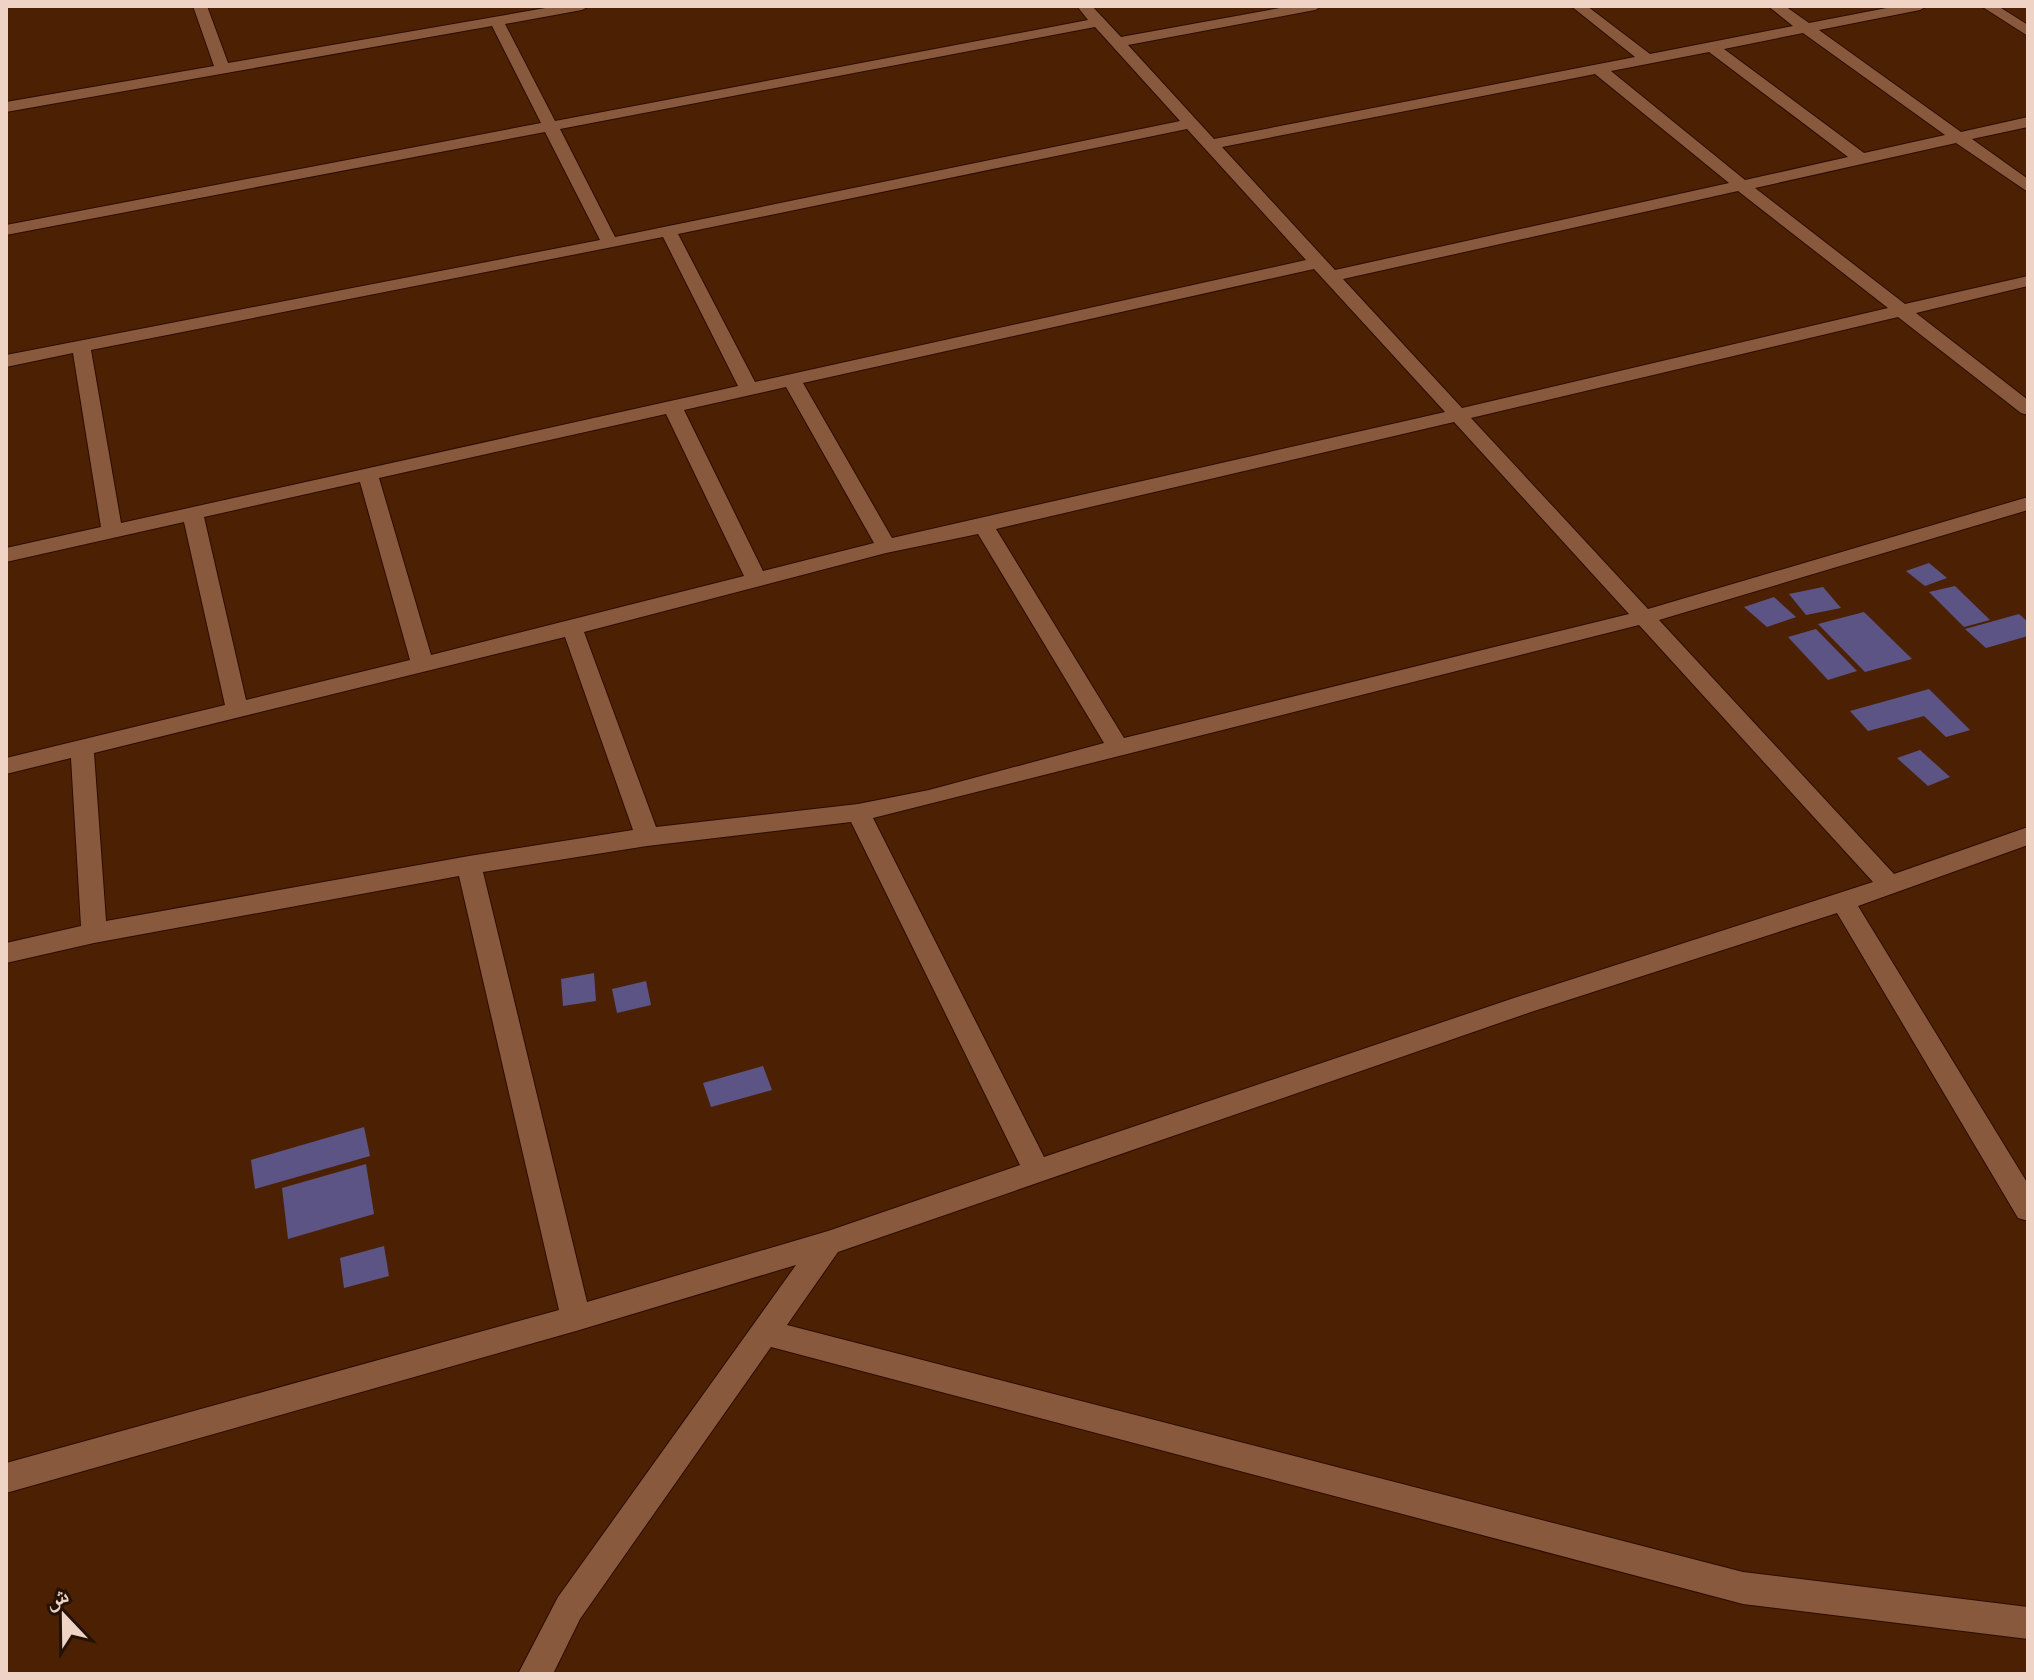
<svg xmlns="http://www.w3.org/2000/svg" width="2034" height="1680" font-family="'Archivo Narrow','Noto Naskh Arabic',sans-serif">
<style>
.building{fill:#5c5484}
.lines{fill:none;stroke-linecap:round;stroke-linejoin:round}
.street-casing{stroke:#2c0c00;stroke-width:2}
.street{fill:#89593d;fill-rule:evenodd}
</style>
<rect width="100%" height="100%" fill="#4c2103"/>
<!-- building -->
<g class="building">
<path d="M 1929,563 L 1947,578 L 1925,586 L 1906,571 Z"/>
<path d="M 1955,586 L 1990,620 L 1964,627 L 1929,592 Z"/>
<path d="M 1823,587 L 1841,608 L 1806,615 L 1789,594 Z"/>
<path d="M 1774,597 L 1796,617 L 1767,627 L 1744,607 Z"/>
<path d="M 1864,612 L 1912,659 L 1865,672 L 1818,624 Z"/>
<path d="M 2019,614 L 2028,622 L 2028,636 L 1986,648 L 1965,629 Z"/>
<path d="M 1816,629 L 1857,671 L 1828,680 L 1788,637 Z"/>
<path d="M 1929,689 L 1970,730 L 1946,737 L 1924,716 L 1868,731 L 1850,711 Z"/>
<path d="M 1920,750 L 1950,777 L 1928,786 L 1897,758 Z"/>
<path d="M 594,973 L 596,1001 L 563,1006 L 561,979 Z"/>
<path d="M 646,981 L 651,1005 L 617,1013 L 612,989 Z"/>
<path d="M 763,1066 L 772,1090 L 711,1107 L 703,1083 Z"/>
<path d="M 364,1127 L 370,1156 L 255,1189 L 251,1160 Z"/>
<path d="M 366,1164 L 374,1214 L 288,1239 L 282,1188 Z"/>
<path d="M 384,1246 L 389,1276 L 344,1288 L 340,1258 Z"/>
</g>
<g class="lines">
<defs>
<g id="street">
<path d="M 193,6 L 207,6 L 228,63 L 557,6 L 589,6 L 582,10 L 505,24 L 555,121 L 1088,20 L 1077,6 L 1092,6 L 1121,37 L 1291,6 L 1322,6 L 1315,10 L 1128,45 L 1214,139 L 1635,57 L 1571,6 L 1587,6 L 1650,54 L 1793,26 L 1768,6 L 1785,6 L 1809,23 L 1897,6 L 1927,6 L 1920,10 L 1819,30 L 1961,132 L 2028,117 L 2028,127 L 1972,139 L 2028,179 L 2028,192 L 1956,143 L 1755,188 L 1905,304 L 2028,276 L 2028,286 L 1916,313 L 2028,400 L 2028,415 L 2021,413 L 1898,317 L 1471,418 L 1648,609 L 2028,497 L 2028,510 L 1659,620 L 1894,874 L 2028,827 L 2028,845 L 1858,906 L 2028,1184 L 2028,1221 L 2018,1218 L 1837,913 L 1531,1012 L 838,1252 L 787,1325 L 1743,1572 L 2028,1607 L 2028,1639 L 1743,1604 L 771,1347 L 580,1619 L 553,1674 L 518,1674 L 558,1597 L 796,1265 L 576,1331 L 6,1493 L 6,1463 L 559,1310 L 459,876 L 94,943 L 6,963 L 6,943 L 81,926 L 71,758 L 6,774 L 6,758 L 225,705 L 184,522 L 6,562 L 6,548 L 101,527 L 73,353 L 6,367 L 6,355 L 600,240 L 545,132 L 6,235 L 6,225 L 541,123 L 492,26 L 6,112 L 6,102 L 214,66 ZM 1095,27 L 1180,121 L 615,237 L 560,129 ZM 1803,33 L 1945,135 L 1864,153 L 1724,49 ZM 1709,52 L 1848,157 L 1745,180 L 1611,71 ZM 1595,74 L 1729,183 L 1335,270 L 1222,147 ZM 1187,129 L 1306,260 L 755,382 L 678,234 ZM 1738,191 L 1888,308 L 1462,408 L 1343,279 ZM 663,237 L 738,386 L 121,523 L 91,350 ZM 1314,269 L 1445,412 L 892,538 L 803,383 ZM 786,387 L 874,543 L 763,571 L 684,410 ZM 666,414 L 744,576 L 431,655 L 379,478 ZM 1454,422 L 1629,614 L 1124,738 L 996,529 ZM 360,482 L 410,660 L 246,700 L 204,517 ZM 978,534 L 1104,743 L 929,790 L 858,804 L 656,827 L 584,632 L 886,553 ZM 1639,625 L 1873,882 L 1514,998 L 1044,1157 L 873,818 ZM 565,637 L 633,830 L 469,856 L 106,921 L 94,753 ZM 851,822 L 1020,1165 L 828,1231 L 587,1302 L 483,872 L 647,846 Z"/>
<path d="M 1981,6 L 1998,6 L 2028,25 L 2028,36 Z"/>
</g>
</defs>
<!-- street casing -->
<use href="#street" class="street-casing"/>
<!-- street -->
<use href="#street" class="street"/>
</g>
<!-- border -->
<rect width="2034" height="1680" fill="none" stroke="#efd3c4" stroke-width="16"/>
<!-- north arrow -->
<g transform="translate(64 1616) rotate(338)" stroke="#251206" stroke-width="6" paint-order="stroke">
<path d="M0-6L14 30L0 20L-14 30Z" fill="#efd3c4"/>
<text y="-12" font-size="22" font-weight="bold" text-anchor="middle" fill="#efd3c4">ش</text>
</g>
</svg>
